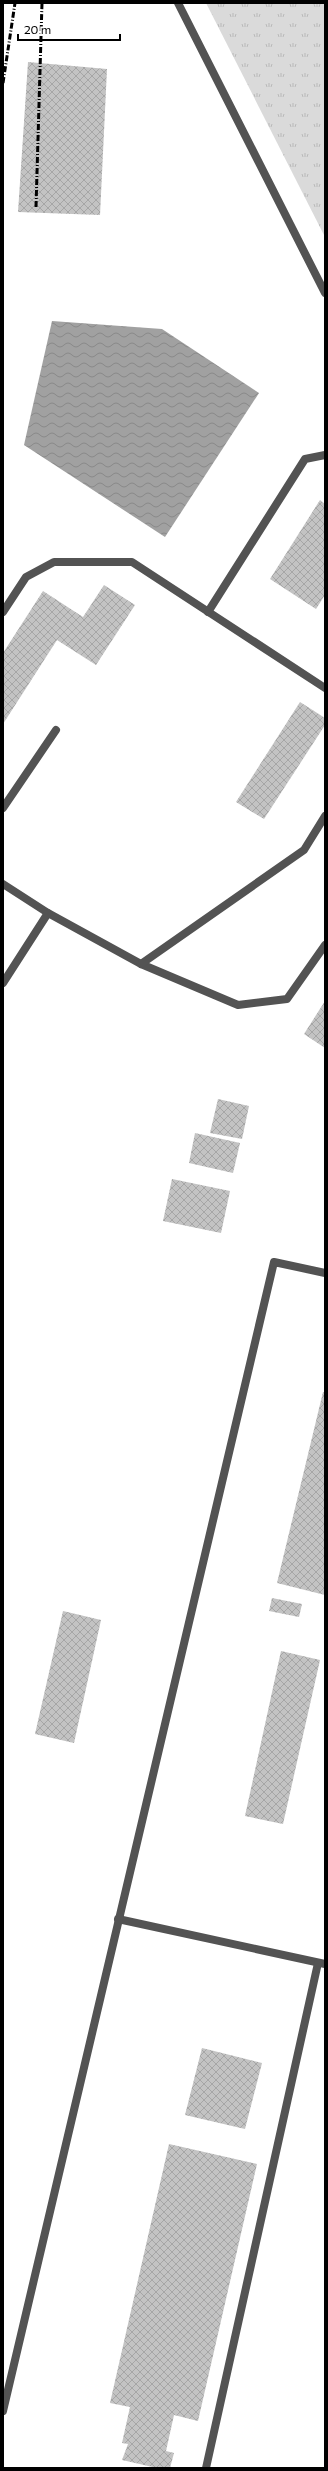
<svg xmlns="http://www.w3.org/2000/svg" width="328" height="2471" font-family="Commissioner,sans-serif">
<style>
.grass{fill:url(#grass-tufts)}
.water{fill:url(#water-waves)}
.building{fill:url(#building-cross-hatch)}
.lines{fill:none;stroke-linecap:round;stroke-linejoin:round}
.service{stroke:#535353;stroke-width:8}
.rail{stroke:#000;stroke-width:3;stroke-dasharray:6 2 1 2;stroke-linecap:butt}
</style>
<defs>
<pattern id="grass-tufts" width="24" height="20" patternUnits="userSpaceOnUse"><rect width="24" height="20" fill="#dadada"/><path d="M3 7l-1-3M5 7V3M7 7l1-3M15 17l-1-3M17 17v-4M19 17l1-3" fill="none" stroke="#b9b9b9"/></pattern>
<pattern id="water-waves" width="16" height="10" patternUnits="userSpaceOnUse"><rect width="16" height="10" fill="#a1a1a1"/><path d="M0 5q4-4 8 0t8 0" fill="none" stroke="#898989"/></pattern>
<pattern id="building-cross-hatch" width="8" height="8" patternUnits="userSpaceOnUse"><rect width="8" height="8" fill="#c3c3c3"/><path d="M0 0l8 8M0 8l8-8" fill="none" stroke="#a6a6a6"/></pattern>
</defs>
<rect width="100%" height="100%" fill="#fff"/>
<!-- grass -->
<path class="grass" d="M 206,3 L 325,3 L 325,237 Z"/>
<!-- water -->
<path class="water" d="M 52,321 L 162,329 L 259,393 L 165,537 L 24,445 Z"/>
<!-- building -->
<g class="building">
<path d="M 28,62 L 107,69 L 100,215 L 18,212 Z"/>
<path d="M 320,500 L 325,504 L 325,595 L 316,609 L 270,579 Z"/>
<path d="M 104,585 L 135,605 L 96,665 L 57,640 L 3,724 L 3,653 L 43,591 L 83,617 Z"/>
<path d="M 300,702 L 325,718 L 325,725 L 264,819 L 236,802 Z"/>
<path d="M 325,1001 L 325,1048 L 304,1034 Z"/>
<path d="M 218,1099 L 249,1106 L 242,1139 L 210,1133 Z"/>
<path d="M 195,1133 L 240,1143 L 233,1173 L 189,1163 Z"/>
<path d="M 172,1179 L 230,1191 L 221,1233 L 163,1221 Z"/>
<path d="M 323,1392 L 325,1392 L 325,1595 L 277,1583 Z"/>
<path d="M 272,1598 L 302,1604 L 299,1617 L 269,1611 Z"/>
<path d="M 63,1611 L 101,1620 L 74,1743 L 35,1734 Z"/>
<path d="M 281,1651 L 320,1660 L 283,1824 L 245,1816 Z"/>
<path d="M 202,2048 L 262,2063 L 245,2129 L 185,2115 Z"/>
<path d="M 169,2144 L 257,2164 L 198,2421 L 174,2415 L 166,2451 L 174,2453 L 170,2468 L 157,2468 L 122,2460 L 128,2444 L 122,2443 L 130,2407 L 110,2403 Z"/>
</g>
<g class="lines">
<!-- service -->
<g class="service">
<path d="M 178,3 L 325,293"/>
<path d="M 3,612 L 26,577 L 54,562 L 132,562 L 325,688"/>
<path d="M 208,612 L 305,459 L 325,455"/>
<path d="M 3,808 L 56,730"/>
<path d="M 3,884 L 48,913 L 141,964 L 238,1005 L 287,999 L 325,945"/>
<path d="M 141,964 L 304,850 L 325,816"/>
<path d="M 3,983 L 48,913"/>
<path d="M 118,1919 L 325,1964"/>
<path d="M 3,2411 L 274,1262 L 325,1273"/>
<path d="M 206,2468 L 318,1963"/>
</g>
<!-- rail -->
<g class="rail">
<path d="M 3,83 L 15,3"/>
<path d="M 36,207 L 42,3"/>
</g>
</g>
<!-- border -->
<rect width="328" height="2471" fill="none" stroke="#000000" stroke-width="8"/>
<!-- scale -->
<path d="M18 34v6h102v-6" fill="none" stroke="#000000" stroke-width="2"/>
<text x="24" y="34" font-size="12" fill="#000000" stroke="#ffffff" stroke-width="3" paint-order="stroke">20 m</text>
</svg>
